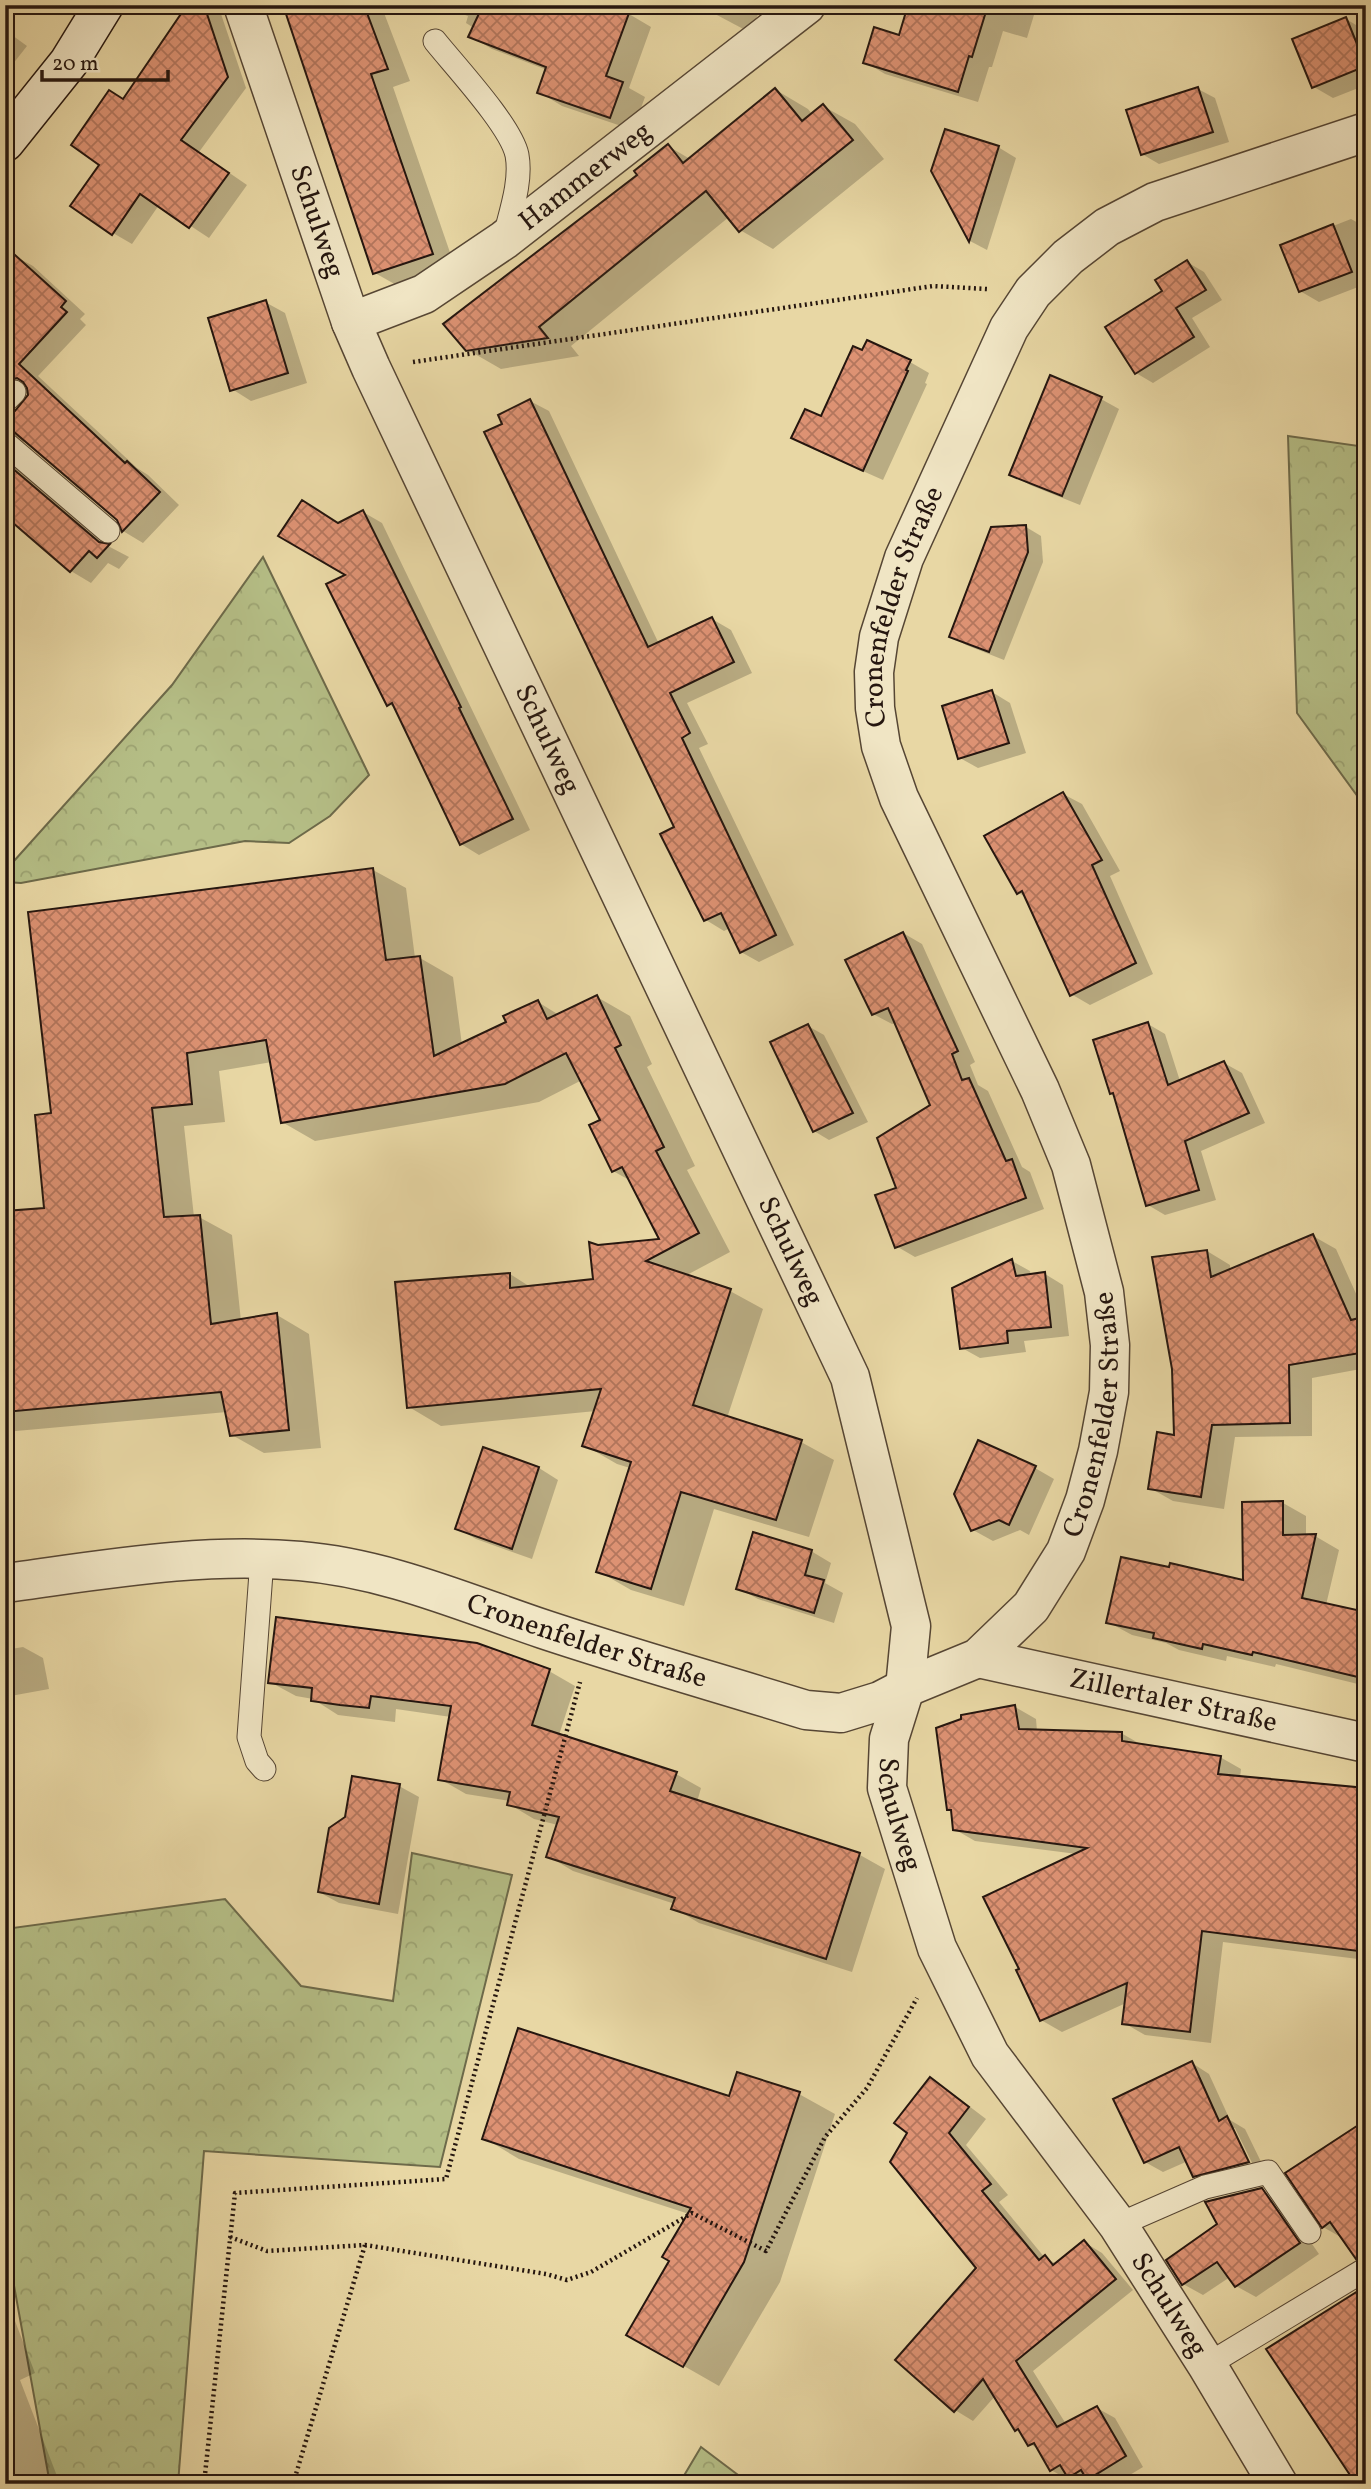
<svg xmlns="http://www.w3.org/2000/svg" width="1371" height="2489" font-family="Vollkorn,serif">
<style>
.forest{fill:url(#forest-crowns);stroke:#6d6a4a;stroke-width:2}
.shadow{fill:#0003;fill-rule:evenodd}
.building{fill:url(#building-cross-hatch);stroke:#25160f;stroke-width:2}
.lines{fill:none;stroke-linecap:round;stroke-linejoin:round}
.lane-casing{stroke:#564634;stroke-width:25}
.street-casing{stroke:#564634;stroke-width:41}
.secondary-casing{stroke:#25160f;stroke-width:41}
.path{stroke:#25160f;stroke-width:4.5;stroke-dasharray:2 3.5;stroke-linecap:butt}
.lane{stroke:#f0e5c4;stroke-width:23}
.street{stroke:#f0e5c4;stroke-width:38}
.secondary{stroke:#f0e5c4;stroke-width:38}
.labels{text-anchor:middle;dominant-baseline:central;stroke-width:6;stroke-linejoin:round;paint-order:stroke}
.street-label{font-size:28px;fill:#25160f;stroke:#f0e5c4}
</style>
<defs>
<pattern id="forest-crowns" width="20" height="18" patternUnits="userSpaceOnUse" patternTransform="scale(1.75)"><rect width="20" height="18" fill="#b5be86"/><path d="M2 6a3 3 0 1 1 6 0M12 15a3 3 0 1 1 6 0" fill="none" stroke="#9ca372"/></pattern>
<pattern id="building-cross-hatch" width="8" height="8" patternUnits="userSpaceOnUse" patternTransform="scale(1.75)"><rect width="8" height="8" fill="#dd9273"/><path d="M0 0l8 8M0 8l8-8" fill="none" stroke="#b3765d"/></pattern>
</defs>
<rect width="100%" height="100%" fill="#e8d7a4"/>
<filter id="stains"><feTurbulence type="fractalNoise" baseFrequency=".00286" numOctaves="4"/><feColorMatrix values="0 0 0 0 .2 0 0 0 0 .09 0 0 0 0 .02 0 0 0 .5 -.17"/></filter>
<radialGradient id="worn" r=".72"><stop offset=".6" stop-color="#630" stop-opacity="0"/><stop offset="1" stop-color="#630" stop-opacity=".3"/></radialGradient>
<!-- forest -->
<g class="forest">
<path d="M 1288,436 L 1366,447 L 1366,808 L 1297,713 Z"/>
<path d="M 263,557 L 369,775 L 330,816 L 289,843 L 245,841 L 21,883 L 5,882 L 5,871 L 172,685 Z"/>
<path d="M 412,1853 L 512,1875 L 440,2167 L 204,2151 L 178,2484 L 50,2484 L 5,2236 L 5,1929 L 225,1899 L 301,1986 L 393,2001 Z"/>
<path d="M 701,2447 L 750,2484 L 679,2484 Z"/>
</g>
<!-- shadow -->
<g class="shadow">
<path d="M 5,5 L 16,5 L 5,20 Z"/>
<path d="M 189,5 L 218,5 L 246,88 L 199,152 L 247,185 L 209,238 L 159,205 L 132,244 L 113,233 L 124,100 Z"/>
<path d="M 285,5 L 381,5 L 410,81 L 393,87 L 455,267 L 398,286 L 375,273 Z"/>
<path d="M 437,5 L 602,5 L 629,14 L 651,27 L 629,88 L 645,97 L 633,130 L 562,106 L 539,92 L 547,70 L 492,49 L 470,36 L 474,28 L 466,23 L 468,16 Z"/>
<path d="M 698,5 L 763,5 L 749,32 Z"/>
<path d="M 910,5 L 1037,5 L 1027,38 L 1003,31 L 992,67 L 989,67 L 978,102 L 885,74 L 865,62 L 900,37 Z"/>
<path d="M 1346,19 L 1366,31 L 1366,85 L 1333,98 L 1314,87 Z"/>
<path d="M 5,30 L 27,46 L 5,74 Z"/>
<path d="M 1198,89 L 1215,98 L 1229,142 L 1159,164 L 1142,154 Z"/>
<path d="M 776,90 L 808,109 L 812,114 L 823,106 L 855,124 L 884,159 L 773,249 L 740,230 L 729,217 L 571,346 L 579,356 L 501,369 L 468,350 L 668,146 L 690,159 Z"/>
<path d="M 998,147 L 1016,158 L 987,250 L 970,241 L 933,171 Z"/>
<path d="M 1351,219 L 1360,224 L 1366,222 L 1366,284 L 1319,302 L 1300,291 L 1282,246 Z"/>
<path d="M 13,255 L 33,266 L 85,314 L 80,319 L 86,325 L 38,376 L 137,468 L 148,475 L 179,505 L 143,543 L 123,531 L 119,519 L 27,441 L 15,445 L 16,467 L 108,546 L 129,557 L 119,569 L 108,563 L 91,583 L 71,571 L 9,516 L 5,520 L 5,263 ZM 29,391 L 26,402 L 12,414 L 15,403 Z"/>
<path d="M 1187,262 L 1204,272 L 1222,300 L 1192,318 L 1210,347 L 1153,383 L 1136,373 L 1165,291 Z"/>
<path d="M 265,302 L 285,313 L 307,383 L 251,401 L 232,389 Z"/>
<path d="M 863,352 L 910,362 L 929,373 L 925,383 L 927,384 L 883,480 L 813,449 L 794,438 L 822,419 Z"/>
<path d="M 1101,399 L 1119,409 L 1080,505 L 1030,485 L 1011,474 Z"/>
<path d="M 530,401 L 549,411 L 659,644 L 712,619 L 731,630 L 752,673 L 687,703 L 708,744 L 699,748 L 794,945 L 759,962 L 741,952 L 730,928 L 724,931 L 706,920 L 677,828 L 504,424 Z"/>
<path d="M 363,512 L 382,523 L 530,830 L 479,855 L 461,844 L 396,709 L 389,704 L 339,525 Z"/>
<path d="M 1026,527 L 1041,536 L 1043,562 L 1004,660 L 966,645 L 951,636 Z"/>
<path d="M 992,692 L 1010,703 L 1026,753 L 978,768 L 960,758 Z"/>
<path d="M 1063,794 L 1082,804 L 1120,871 L 1110,876 L 1153,974 L 1090,1005 L 1071,994 L 1027,898 L 1019,893 Z"/>
<path d="M 373,870 L 406,888 L 415,958 L 420,958 L 453,977 L 462,1045 L 509,1023 L 538,1002 L 559,1015 L 597,997 L 630,1016 L 652,1064 L 647,1067 L 695,1166 L 687,1170 L 730,1252 L 685,1276 L 730,1291 L 763,1309 L 727,1418 L 801,1442 L 834,1460 L 809,1537 L 714,1509 L 684,1606 L 631,1590 L 598,1571 L 630,1468 L 617,1464 L 584,1445 L 596,1411 L 441,1426 L 409,1407 L 510,1274 L 532,1288 L 595,1281 L 598,1247 L 661,1240 L 631,1181 L 613,1171 L 602,1120 L 582,1080 L 539,1102 L 315,1141 L 282,1122 L 272,1062 L 219,1071 L 225,1122 L 184,1126 L 194,1217 L 199,1217 L 232,1235 L 241,1321 L 277,1315 L 309,1334 L 321,1448 L 264,1453 L 232,1435 L 227,1412 L 5,1432 L 5,1197 L 10,1213 L 46,1209 L 53,1114 Z"/>
<path d="M 903,933 L 922,944 L 975,1062 L 970,1065 L 978,1085 L 988,1091 L 1022,1167 L 1030,1172 L 1044,1209 L 915,1257 L 896,1246 L 898,1189 L 932,1106 L 896,1023 L 892,1024 L 873,1014 Z"/>
<path d="M 1148,1024 L 1165,1034 L 1180,1081 L 1224,1063 L 1242,1073 L 1265,1123 L 1201,1151 L 1216,1200 L 1165,1215 L 1148,1205 L 1116,1095 L 1112,1093 Z"/>
<path d="M 808,1026 L 824,1035 L 868,1122 L 829,1140 L 814,1131 Z"/>
<path d="M 1313,1236 L 1336,1249 L 1366,1316 L 1366,1368 L 1312,1378 L 1312,1436 L 1235,1437 L 1224,1509 L 1173,1501 L 1150,1488 L 1176,1437 L 1207,1251 L 1230,1265 L 1230,1271 Z"/>
<path d="M 1012,1261 L 1030,1271 L 1031,1276 L 1045,1274 L 1063,1285 L 1069,1336 L 1024,1341 L 1026,1352 L 980,1358 L 962,1348 Z"/>
<path d="M 539,1468 L 558,1480 L 532,1559 L 476,1539 L 457,1528 Z"/>
<path d="M 1035,1468 L 1054,1479 L 1029,1535 L 1020,1530 L 993,1541 L 973,1530 Z"/>
<path d="M 1283,1503 L 1306,1516 L 1306,1536 L 1315,1536 L 1339,1550 L 1326,1605 L 1366,1614 L 1366,1686 L 1276,1664 L 1275,1667 L 1227,1656 L 1226,1661 L 1179,1650 L 1166,1643 L 1132,1635 L 1108,1622 L 1245,1582 Z"/>
<path d="M 811,1551 L 831,1563 L 825,1583 L 843,1593 L 834,1623 L 758,1599 L 738,1588 Z"/>
<path d="M 23,1647 L 43,1658 L 49,1689 L 5,1697 L 5,1650 Z"/>
<path d="M 549,1671 L 575,1686 L 559,1735 L 676,1774 L 701,1788 L 697,1802 L 860,1855 L 885,1869 L 852,1972 L 699,1923 L 674,1908 L 675,1904 L 573,1871 L 548,1856 L 558,1825 L 534,1819 L 509,1804 L 510,1801 L 466,1794 L 440,1779 L 451,1717 L 396,1709 L 395,1722 L 338,1715 L 313,1699 L 296,1696 L 270,1682 Z"/>
<path d="M 1015,1707 L 1036,1719 L 1037,1731 L 1121,1733 L 1142,1745 L 1220,1757 L 1241,1769 L 1240,1778 L 1366,1805 L 1366,1960 L 1223,1942 L 1211,2043 L 1145,2035 L 1124,2023 L 1126,2003 L 1062,2032 L 1041,2020 L 1077,1854 L 975,1841 L 954,1829 L 952,1811 L 948,1809 Z"/>
<path d="M 399,1786 L 419,1797 L 398,1914 L 339,1903 L 319,1892 Z"/>
<path d="M 1192,2063 L 1209,2074 L 1230,2120 L 1245,2129 L 1266,2172 L 1212,2186 L 1194,2176 L 1188,2161 L 1163,2172 L 1145,2162 ZM 1231,2128 L 1235,2128 L 1255,2169 L 1252,2171 Z"/>
<path d="M 930,2079 L 948,2090 L 986,2119 L 966,2145 L 1008,2195 L 999,2202 L 1045,2258 L 1057,2264 L 1084,2242 L 1102,2253 L 1133,2290 L 1033,2371 L 1066,2424 L 1097,2408 L 1115,2418 L 1143,2467 L 1115,2484 L 1082,2484 L 1072,2478 L 1069,2480 L 1051,2470 L 1040,2450 L 1030,2444 L 1023,2432 L 1017,2429 L 996,2395 L 973,2421 L 955,2410 L 978,2268 L 909,2133 Z"/>
<path d="M 799,2094 L 835,2114 L 780,2282 L 719,2386 L 628,2334 L 671,2260 L 689,2214 L 519,2159 L 484,2138 L 730,2098 Z"/>
<path d="M 1366,2122 L 1366,2258 L 1353,2250 L 1344,2239 L 1323,2227 Z"/>
<path d="M 1262,2190 L 1282,2201 L 1319,2254 L 1256,2297 L 1236,2286 L 1230,2277 L 1203,2295 L 1183,2284 L 1219,2224 Z"/>
<path d="M 5,2295 L 35,2373 L 20,2380 L 57,2476 L 57,2484 L 5,2484 Z"/>
<path d="M 1354,2477 L 1366,2484 L 1341,2484 Z"/>
</g>
<!-- building -->
<g class="building">
<path d="M 187,5 L 204,5 L 228,77 L 181,140 L 229,173 L 189,228 L 140,194 L 112,235 L 70,206 L 99,165 L 71,145 L 109,90 L 123,99 Z"/>
<path d="M 283,5 L 364,5 L 388,69 L 371,74 L 433,254 L 373,274 Z"/>
<path d="M 483,5 L 632,5 L 606,76 L 623,82 L 610,118 L 537,93 L 546,67 L 468,37 Z"/>
<path d="M 908,5 L 988,5 L 972,57 L 969,56 L 958,92 L 863,63 L 874,27 L 899,35 Z"/>
<path d="M 1346,17 L 1366,66 L 1312,88 L 1292,39 Z"/>
<path d="M 1198,87 L 1213,132 L 1141,155 L 1126,110 Z"/>
<path d="M 775,88 L 802,121 L 823,104 L 853,140 L 739,232 L 706,191 L 539,327 L 548,338 L 466,351 L 443,324 L 637,175 L 634,171 L 668,144 L 683,163 Z"/>
<path d="M 945,129 L 999,146 L 969,242 L 931,171 Z"/>
<path d="M 1333,224 L 1352,272 L 1299,292 L 1280,245 Z"/>
<path d="M 5,246 L 66,301 L 61,307 L 67,312 L 19,364 L 125,463 L 127,461 L 160,492 L 122,532 L 117,520 L 14,432 L 5,429 L 5,415 L 15,411 L 28,395 L 27,388 L 23,382 L 17,378 L 5,381 Z"/>
<path d="M 1187,260 L 1206,290 L 1176,308 L 1194,337 L 1135,374 L 1105,327 L 1162,291 L 1155,280 Z"/>
<path d="M 266,300 L 288,373 L 230,391 L 208,318 Z"/>
<path d="M 867,340 L 911,360 L 906,370 L 908,371 L 863,471 L 791,438 L 805,409 L 821,416 L 853,346 L 862,350 Z"/>
<path d="M 1050,375 L 1102,397 L 1062,496 L 1009,475 Z"/>
<path d="M 530,399 L 648,647 L 712,617 L 734,662 L 670,693 L 690,733 L 682,738 L 776,935 L 740,953 L 721,913 L 704,921 L 660,834 L 674,827 L 484,432 L 502,424 L 498,415 Z"/>
<path d="M 5,462 L 99,542 L 110,544 L 97,558 L 89,551 L 70,572 L 5,516 Z"/>
<path d="M 302,500 L 338,523 L 363,510 L 461,707 L 459,708 L 513,819 L 460,845 L 392,703 L 387,706 L 326,584 L 345,575 L 278,536 Z"/>
<path d="M 1026,525 L 1028,552 L 989,652 L 949,637 L 991,527 Z"/>
<path d="M 992,690 L 1009,743 L 958,759 L 942,706 Z"/>
<path d="M 1063,792 L 1102,860 L 1092,865 L 1136,963 L 1070,996 L 1022,891 L 1017,894 L 984,836 Z"/>
<path d="M 373,868 L 386,960 L 420,956 L 434,1056 L 506,1022 L 503,1016 L 538,1000 L 547,1019 L 597,995 L 621,1045 L 615,1048 L 664,1147 L 656,1151 L 699,1233 L 646,1261 L 731,1289 L 693,1405 L 802,1440 L 776,1520 L 681,1492 L 651,1589 L 596,1572 L 631,1462 L 582,1446 L 601,1389 L 407,1408 L 395,1282 L 510,1273 L 510,1288 L 593,1279 L 589,1242 L 598,1245 L 659,1239 L 622,1167 L 612,1172 L 589,1125 L 600,1120 L 566,1053 L 505,1084 L 281,1123 L 266,1040 L 187,1053 L 192,1104 L 152,1108 L 164,1217 L 200,1215 L 211,1324 L 277,1313 L 289,1430 L 230,1436 L 221,1392 L 5,1412 L 5,1211 L 44,1208 L 35,1115 L 51,1113 L 28,912 Z"/>
<path d="M 903,932 L 958,1051 L 952,1054 L 962,1080 L 969,1078 L 1006,1161 L 1012,1159 L 1026,1198 L 895,1248 L 875,1195 L 896,1188 L 877,1138 L 930,1105 L 888,1008 L 872,1015 L 845,960 Z"/>
<path d="M 1148,1022 L 1168,1085 L 1224,1061 L 1249,1113 L 1185,1141 L 1199,1190 L 1146,1206 L 1113,1093 L 1110,1094 L 1093,1040 Z"/>
<path d="M 808,1024 L 853,1113 L 813,1132 L 770,1042 Z"/>
<path d="M 1313,1234 L 1351,1320 L 1359,1318 L 1366,1352 L 1289,1365 L 1290,1423 L 1212,1425 L 1201,1497 L 1148,1489 L 1157,1432 L 1174,1435 L 1172,1369 L 1152,1257 L 1207,1250 L 1211,1277 Z"/>
<path d="M 1012,1259 L 1016,1276 L 1045,1272 L 1051,1327 L 1007,1331 L 1008,1343 L 960,1349 L 952,1288 Z"/>
<path d="M 978,1440 L 1036,1466 L 1009,1525 L 999,1520 L 971,1531 L 954,1494 Z"/>
<path d="M 483,1447 L 539,1467 L 512,1549 L 455,1529 Z"/>
<path d="M 1283,1501 L 1283,1535 L 1316,1534 L 1302,1598 L 1366,1612 L 1366,1679 L 1253,1652 L 1252,1655 L 1203,1644 L 1202,1649 L 1153,1638 L 1154,1633 L 1106,1623 L 1121,1557 L 1169,1567 L 1170,1563 L 1243,1580 L 1242,1502 Z"/>
<path d="M 753,1532 L 812,1550 L 805,1575 L 824,1580 L 814,1613 L 736,1589 Z"/>
<path d="M 276,1617 L 477,1643 L 550,1669 L 532,1725 L 677,1772 L 670,1791 L 860,1853 L 826,1959 L 671,1909 L 675,1898 L 546,1857 L 559,1817 L 507,1805 L 510,1792 L 438,1780 L 451,1706 L 371,1696 L 369,1708 L 340,1705 L 311,1701 L 312,1688 L 268,1683 Z"/>
<path d="M 1015,1705 L 1019,1729 L 1122,1732 L 1122,1741 L 1221,1756 L 1218,1774 L 1366,1788 L 1366,1886 L 1358,1951 L 1202,1931 L 1190,2032 L 1122,2024 L 1127,1983 L 1040,2021 L 1016,1970 L 1019,1969 L 983,1897 L 1087,1848 L 953,1830 L 951,1810 L 947,1810 L 936,1728 L 961,1719 L 961,1715 Z"/>
<path d="M 352,1776 L 400,1784 L 379,1904 L 318,1892 L 329,1828 L 345,1817 Z"/>
<path d="M 518,2028 L 729,2096 L 737,2072 L 800,2092 L 744,2262 L 683,2367 L 626,2335 L 669,2261 L 662,2257 L 691,2208 L 482,2139 Z"/>
<path d="M 1192,2061 L 1219,2121 L 1227,2116 L 1249,2162 L 1193,2177 L 1179,2147 L 1144,2163 L 1113,2099 Z"/>
<path d="M 930,2077 L 969,2107 L 949,2133 L 991,2184 L 982,2191 L 1039,2260 L 1045,2255 L 1053,2265 L 1084,2240 L 1116,2279 L 1016,2361 L 1057,2427 L 1097,2406 L 1126,2456 L 1087,2480 L 1081,2470 L 1068,2478 L 1060,2465 L 1050,2471 L 1034,2443 L 1028,2446 L 1018,2429 L 1015,2431 L 983,2379 L 954,2412 L 895,2360 L 976,2268 L 890,2162 L 907,2133 L 894,2123 Z"/>
<path d="M 1366,2120 L 1366,2255 L 1356,2259 L 1330,2222 L 1322,2228 L 1285,2173 Z"/>
<path d="M 1262,2188 L 1300,2243 L 1235,2287 L 1217,2262 L 1182,2285 L 1166,2260 L 1217,2224 L 1205,2202 Z"/>
<path d="M 1366,2286 L 1366,2484 L 1356,2484 L 1266,2349 Z"/>
</g>
<g class="lines">
<defs>
<g id="lane">
<path d="M 435,41 C 455,66 511,126 517,155 C 522,182 510,214 504,240"/>
<path d="M 5,401 L 14,392"/>
<path d="M 5,443 L 108,531"/>
<path d="M 262,1559 L 249,1737 L 257,1761 L 264,1769"/>
<path d="M 1118,2225 L 1205,2187 L 1268,2172 L 1309,2232"/>
<path d="M 1207,2365 L 1366,2269"/>
</g>
<g id="street">
<path id="s1" d="M 243,5 L 351,322 L 371,368 L 850,1377 L 911,1626 L 905,1688 L 889,1739 L 887,1788 L 937,1948 L 990,2055 L 1118,2225 L 1207,2365 L 1278,2484"/>
<path id="s2" d="M 351,322 L 424,294 L 504,240 L 806,5"/>
<path id="s3" d="M 5,1583 C 103,1570 201,1552 300,1561 C 385,1568 463,1602 543,1629 C 630,1658 719,1683 806,1710 L 841,1713 L 880,1701 L 905,1688 L 978,1658 L 1031,1607 L 1066,1551 L 1085,1500 L 1098,1451 L 1109,1392 L 1110,1345 L 1104,1292 L 1071,1165 L 1040,1090 L 899,798 L 881,746 L 875,708 L 874,672 L 879,637 L 904,558 L 1009,328 L 1033,292 L 1068,257 L 1107,227 L 1155,202 L 1366,132"/>
<path id="s4" d="M 978,1658 L 1366,1743"/>
</g>
<path id="secondary" d="M 5,142 L 69,62 L 104,5"/>
</defs>
<!-- lane casing -->
<use href="#lane" class="lane-casing"/>
<!-- street casing -->
<use href="#street" class="street-casing"/>
<!-- secondary casing -->
<use href="#secondary" class="secondary-casing"/>
<!-- path -->
<g class="path">
<path d="M 413,362 L 933,286 L 987,289"/>
<path d="M 230,2237 L 267,2251 L 365,2245 L 546,2274 L 567,2280 L 591,2272 L 692,2213 L 766,2251 L 825,2137 L 867,2088 L 917,1998"/>
<path d="M 204,2484 L 235,2193 L 446,2179 L 580,1682"/>
<path d="M 293,2484 L 365,2245"/>
</g>
<!-- lane -->
<use href="#lane" class="lane"/>
<!-- street -->
<use href="#street" class="street"/>
<!-- secondary -->
<use href="#secondary" class="secondary"/>
</g>
<g class="labels">
<!-- street labels -->
<g class="street-label">
<text stroke="none"><textPath href="#s2" startOffset="278">Hammerweg</textPath></text>
<text stroke="none"><textPath href="#s1" startOffset="229">Schulweg</textPath></text>
<text stroke="none"><textPath href="#s3" startOffset="2149">Cronenfelder Straße</textPath></text>
<text stroke="none"><textPath href="#s1" startOffset="796">Schulweg</textPath></text>
<text stroke="none"><textPath href="#s1" startOffset="1363">Schulweg</textPath></text>
<text stroke="none"><textPath href="#s3" startOffset="1288">Cronenfelder Straße</textPath></text>
<text stroke="none"><textPath href="#s3" startOffset="595">Cronenfelder Straße</textPath></text>
<text stroke="none"><textPath href="#s4" startOffset="200">Zillertaler Straße</textPath></text>
<text stroke="none"><textPath href="#s1" startOffset="1951">Schulweg</textPath></text>
<text stroke="none"><textPath href="#s1" startOffset="2518">Schulweg</textPath></text>
</g>
</g>
<!-- margin -->
<rect width="1371" height="2489" fill="none" stroke="#e8d7a4" stroke-width="28"/>
<rect x="7" y="7" width="1357" height="2475" fill="none" stroke="#25160f" stroke-width="3.5"/>
<rect x="14" y="14" width="1343" height="2461" fill="none" stroke="#25160f" stroke-width="2"/>
<!-- scale -->
<path d="M42 70v10h126v-10" fill="none" stroke="#25160f" stroke-width="3.5"/>
<text x="52" y="70" font-size="21" fill="#25160f" stroke="#f0e5c4" stroke-width="5" paint-order="stroke">20 m</text>
<rect width="100%" height="100%" filter="url(#stains)"/>
<rect width="100%" height="100%" fill="url(#worn)"/>
</svg>
